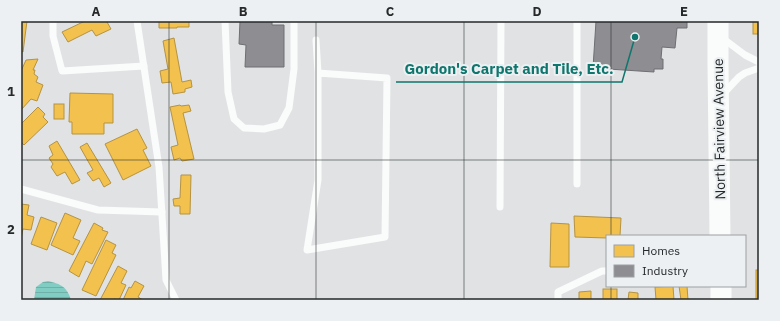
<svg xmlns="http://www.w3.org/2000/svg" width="780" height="321" font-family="'IBM Plex Sans',sans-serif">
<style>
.water{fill:url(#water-rules)}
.homes{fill:#f2c14e;stroke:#b59343}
.industry{fill:#8d8d92;stroke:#6e6f72}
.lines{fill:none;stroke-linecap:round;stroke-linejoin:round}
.lane{stroke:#fafbfb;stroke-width:7}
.secondary{stroke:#fafbfb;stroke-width:21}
.grid{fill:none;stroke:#262829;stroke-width:1;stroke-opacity:0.55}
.labels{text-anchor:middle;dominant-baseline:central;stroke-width:4;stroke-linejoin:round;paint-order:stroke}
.street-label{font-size:14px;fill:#262829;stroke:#ecf0f2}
.leader{fill:none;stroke:#0f766e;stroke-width:1.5}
.callout-dot{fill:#0f766e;stroke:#ecf0f2;stroke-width:1.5}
.callout-label{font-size:15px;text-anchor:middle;font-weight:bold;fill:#0f766e;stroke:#ecf0f2;stroke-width:4;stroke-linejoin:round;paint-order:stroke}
.neatline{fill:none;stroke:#262829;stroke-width:1.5}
.grid-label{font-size:13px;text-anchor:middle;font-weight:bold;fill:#262829}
</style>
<defs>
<pattern id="water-rules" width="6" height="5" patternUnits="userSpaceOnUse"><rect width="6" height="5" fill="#81cdc3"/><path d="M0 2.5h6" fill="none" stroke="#6fb0a8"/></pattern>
</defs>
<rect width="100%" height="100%" fill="#e0e2e4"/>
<!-- water -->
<path class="water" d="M 48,281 C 61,284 67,287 71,300 L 34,300 L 36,287 L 43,282 Z"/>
<!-- homes -->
<g class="homes">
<path d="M 21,21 L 27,21 L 23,52 L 21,51 Z"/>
<path d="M 85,21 L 110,21 L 107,22 L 111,29 L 96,36 L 92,30 L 68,42 L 62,32 Z"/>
<path d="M 159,21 L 189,21 L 189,27 L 177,27 L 177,28 L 159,28 Z"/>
<rect x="753" y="21" width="6" height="13"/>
<path d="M 174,38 L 182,82 L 191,80 L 192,87 L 185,89 L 185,92 L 173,94 L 171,82 L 162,83 L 160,71 L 168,69 L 163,41 Z"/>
<path d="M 38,59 L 33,70 L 35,70 L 34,74 L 38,77 L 36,82 L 43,85 L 37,101 L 31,99 L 21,110 L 21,71 L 26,60 Z"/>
<path d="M 70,93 L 113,94 L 113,123 L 104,123 L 104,134 L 72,134 L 72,122 L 69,122 Z"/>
<rect x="54" y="104" width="10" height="15"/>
<path d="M 180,105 L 181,106 L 189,105 L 191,111 L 183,113 L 194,159 L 182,161 L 180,158 L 174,160 L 171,147 L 178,145 L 170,107 Z"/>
<path d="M 38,107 L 45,114 L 43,117 L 48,122 L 24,145 L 21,142 L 21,124 Z"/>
<path d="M 137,129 L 147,148 L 143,150 L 151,166 L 123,180 L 105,144 Z"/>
<path d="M 57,141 L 80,180 L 72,184 L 65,172 L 57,176 L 51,167 L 53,164 L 49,158 L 53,155 L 49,146 Z"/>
<path d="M 87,143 L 111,183 L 104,187 L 99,178 L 93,181 L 87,173 L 93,170 L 80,147 Z"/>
<path d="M 181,175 L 191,175 L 190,214 L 180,214 L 180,206 L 174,206 L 173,199 L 180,198 Z"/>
<path d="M 21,204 L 29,205 L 27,215 L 34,217 L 31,230 L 23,229 L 21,238 Z"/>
<path d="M 65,213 L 81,220 L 73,238 L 80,241 L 73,255 L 51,245 Z"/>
<path d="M 574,216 L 621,218 L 620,236 L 607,236 L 607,238 L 575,237 Z"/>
<path d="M 41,217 L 57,223 L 47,250 L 31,244 Z"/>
<path d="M 94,223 L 103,228 L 102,230 L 108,232 L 92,264 L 86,261 L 79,277 L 69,271 Z"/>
<path d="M 551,223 L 569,224 L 569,267 L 550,267 Z"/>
<path d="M 106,240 L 116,245 L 112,253 L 116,255 L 96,296 L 82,290 Z"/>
<path d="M 118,266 L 127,271 L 121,283 L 126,285 L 119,300 L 114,299 L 113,300 L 100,300 Z"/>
<rect x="756" y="270" width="3" height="30"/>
<path d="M 135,281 L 144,286 L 138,297 L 143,300 L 123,300 L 129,287 L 131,288 Z"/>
<path d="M 673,286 L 674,300 L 656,300 L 655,287 Z"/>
<path d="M 679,286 L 687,286 L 688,300 L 681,300 Z"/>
<rect x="603" y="289" width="14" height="11"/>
<path d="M 591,291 L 591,300 L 579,300 L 579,292 Z"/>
<path d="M 629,292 L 638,293 L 638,300 L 628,300 Z"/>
</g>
<!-- industry -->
<g class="industry">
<path d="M 240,21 L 272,21 L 272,25 L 284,25 L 284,67 L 245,67 L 246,45 L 239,44 Z"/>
<path d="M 596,21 L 687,21 L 687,28 L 677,28 L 675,48 L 662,47 L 661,59 L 663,59 L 663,69 L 654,69 L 654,72 L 593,68 Z"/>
</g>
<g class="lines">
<!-- lane -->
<g class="lane">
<path d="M 53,21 L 53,36 L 62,71 L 144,66"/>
<path d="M 137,21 L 159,167 L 166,280 L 176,300"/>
<path d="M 225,21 L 228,92 L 234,119 L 244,128 L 264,129 L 280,125 L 289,108 L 294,69 L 294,21"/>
<path d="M 721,37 L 745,55 L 759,62"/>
<path d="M 316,40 L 318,73 L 387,78 L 385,237 L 307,250 L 318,180 L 318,73"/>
<path d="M 723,94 L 739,77 L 745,73 L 759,68"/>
<path d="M 577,184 L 577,21"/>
<path d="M 21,189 L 98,210 L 162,212"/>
<path d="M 500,207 L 501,21"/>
<path d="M 558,300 L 558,292 L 602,271 L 607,271"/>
</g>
<!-- secondary -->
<g class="secondary">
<path d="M 718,21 L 718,64 L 720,236"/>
<path d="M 721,286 L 721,300"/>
</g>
</g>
<!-- grid -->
<path class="grid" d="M 169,21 L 169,300M 316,21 L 316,300M 464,21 L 464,300M 611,21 L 611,236M 21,160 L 759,160M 611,286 L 611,300"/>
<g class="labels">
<!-- street labels -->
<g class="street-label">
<text transform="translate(719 129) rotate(-91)">North Fairview Avenue</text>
</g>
</g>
<!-- callouts -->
<path class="leader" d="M635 37L622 82H396"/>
<circle class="callout-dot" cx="635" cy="37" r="4"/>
<g class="callout-label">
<text x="509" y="74">Gordon's Carpet and Tile, Etc.</text>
</g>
<!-- border -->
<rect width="780" height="321" fill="none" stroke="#ecf0f2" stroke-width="44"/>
<!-- legend -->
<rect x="606" y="235" width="140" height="52" fill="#ecf0f2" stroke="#9da0a2"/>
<rect x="614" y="245" width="20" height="12" fill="#f2c14e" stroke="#9da0a2"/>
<text x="642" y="255" font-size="12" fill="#262829">Homes</text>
<rect x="614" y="265" width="20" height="12" fill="#8d8d92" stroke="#9da0a2"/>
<text x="642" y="275" font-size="12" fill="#262829">Industry</text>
<rect x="22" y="22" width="736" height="277" class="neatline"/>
<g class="grid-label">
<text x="96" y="16">A</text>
<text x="243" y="16">B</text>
<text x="390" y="16">C</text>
<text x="537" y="16">D</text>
<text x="684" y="16">E</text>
<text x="11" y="96">1</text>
<text x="11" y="234">2</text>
</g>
</svg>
